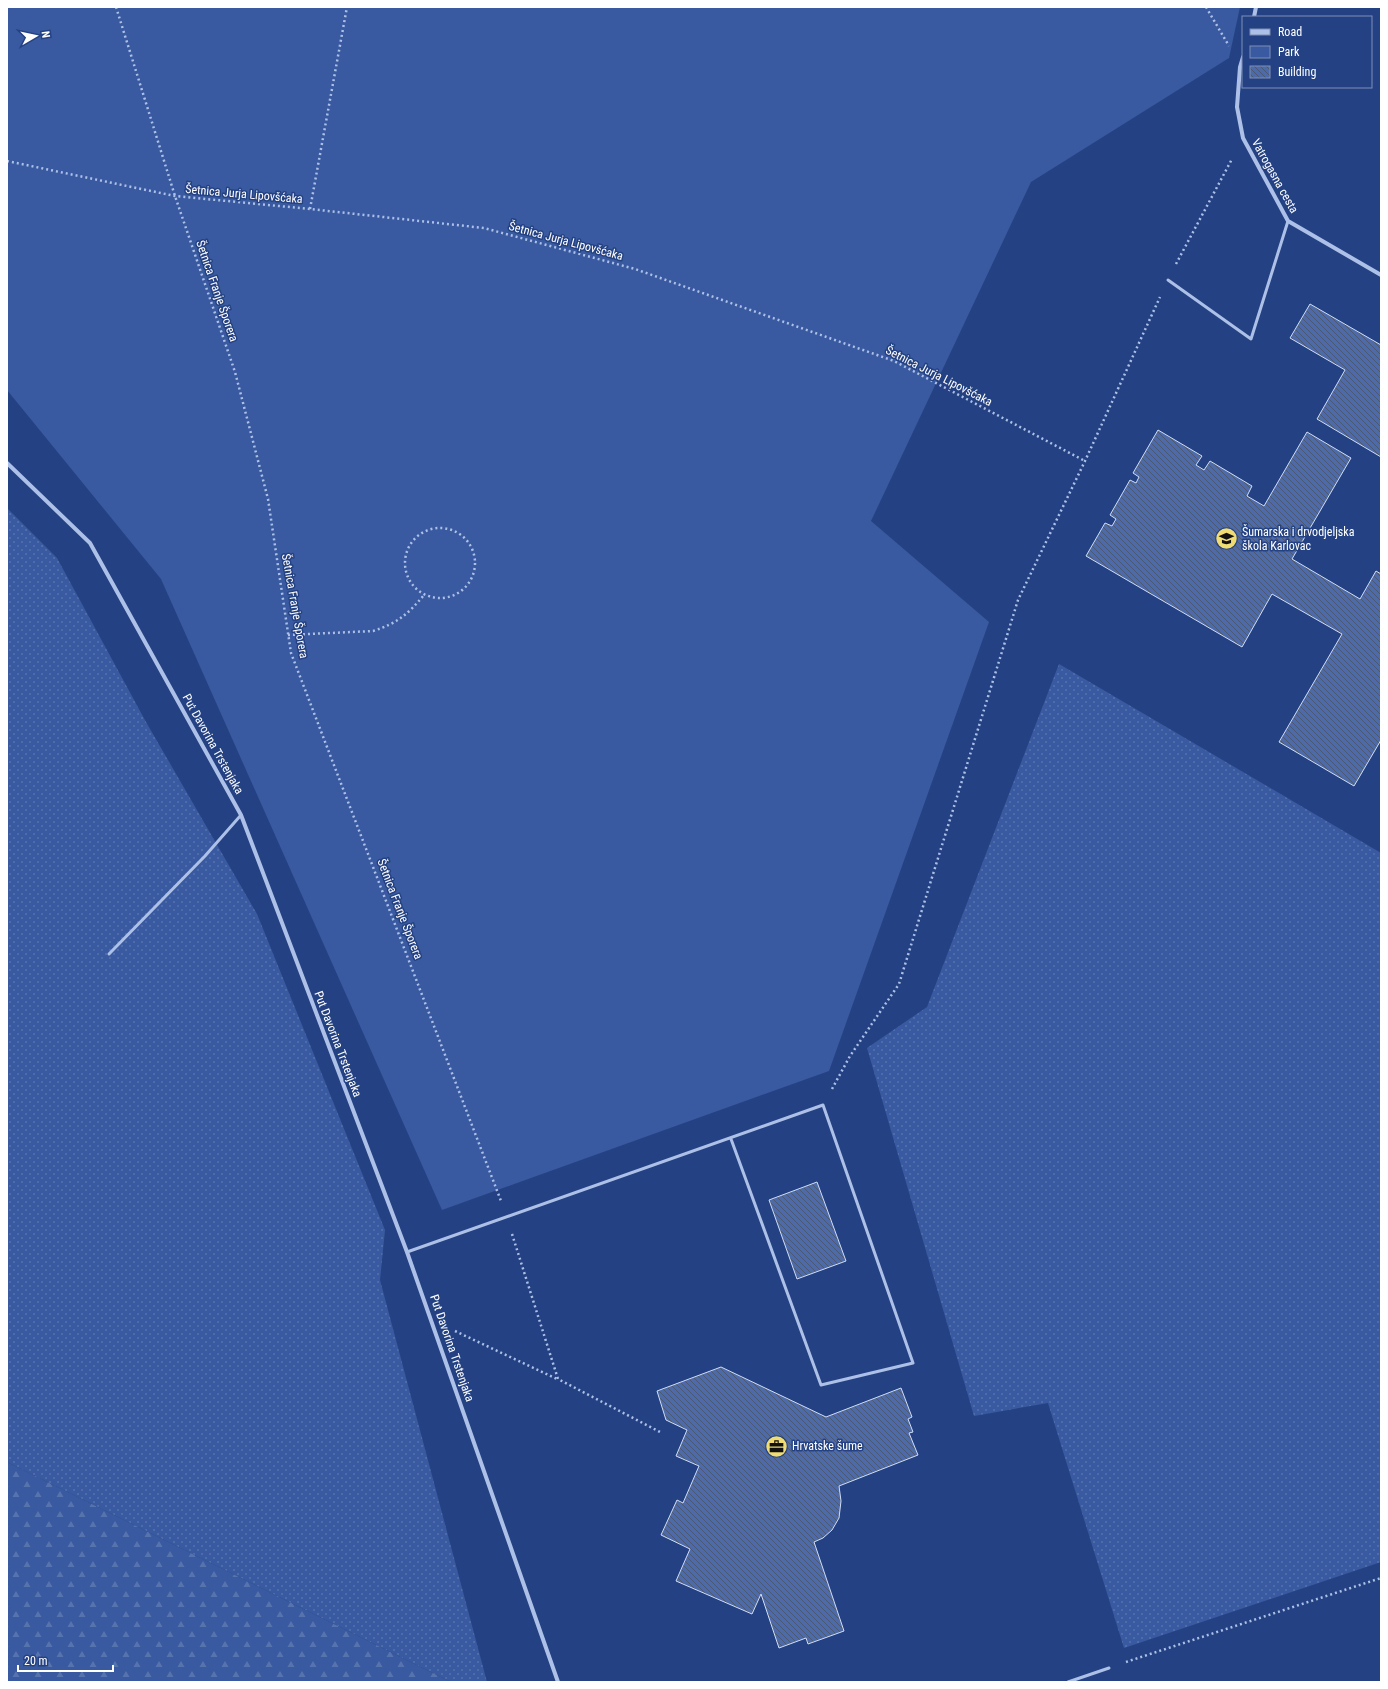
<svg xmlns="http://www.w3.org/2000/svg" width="1388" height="1689" font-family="'Roboto Condensed',sans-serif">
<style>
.grass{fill:url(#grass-dots)}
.forest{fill:url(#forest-firs)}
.park{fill:#395aa0}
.building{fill:url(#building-back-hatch);stroke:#d0ddf6}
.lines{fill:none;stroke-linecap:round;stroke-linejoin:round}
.path{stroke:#adc0e7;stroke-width:2.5;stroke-dasharray:2 3;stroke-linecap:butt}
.lane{stroke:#adc0e7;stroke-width:3}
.street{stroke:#adc0e7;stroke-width:4}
.labels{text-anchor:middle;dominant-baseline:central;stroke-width:3;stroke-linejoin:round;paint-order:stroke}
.street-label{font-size:12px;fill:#fff;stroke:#244283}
.poi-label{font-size:12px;fill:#fff;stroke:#244283;text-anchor:start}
</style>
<defs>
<pattern id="grass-dots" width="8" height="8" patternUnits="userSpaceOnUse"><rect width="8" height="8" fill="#395aa0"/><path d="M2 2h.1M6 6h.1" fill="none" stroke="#5773ae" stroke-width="1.8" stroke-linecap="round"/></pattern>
<pattern id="forest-firs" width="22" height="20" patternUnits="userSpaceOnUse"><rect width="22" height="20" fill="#395aa0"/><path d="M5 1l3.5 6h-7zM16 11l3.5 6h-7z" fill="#5773ae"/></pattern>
<pattern id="building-back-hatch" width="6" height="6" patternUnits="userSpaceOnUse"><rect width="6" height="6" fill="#4d6bab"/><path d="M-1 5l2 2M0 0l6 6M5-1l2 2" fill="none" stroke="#4c5872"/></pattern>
</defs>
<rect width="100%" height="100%" fill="#244283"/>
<!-- grass -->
<g class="grass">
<path d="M 7,508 L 57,558 L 146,722 L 257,914 L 385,1230 L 380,1280 L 487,1682 L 451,1682 L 7,1462 Z"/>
<path d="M 1059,664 L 1381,853 L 1381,1562 L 1124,1648 L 1048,1403 L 974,1416 L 867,1048 L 927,1007 Z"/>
</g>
<!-- forest -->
<path class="forest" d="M 7,1462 L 451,1682 L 7,1682 Z"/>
<!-- park -->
<path class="park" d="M 7,7 L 1240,7 L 1229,58 L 1031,182 L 871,521 L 989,622 L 829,1071 L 442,1210 L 161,579 L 7,390 Z"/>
<!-- building -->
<g class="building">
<path d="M 1310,304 L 1381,345 L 1381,457 L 1317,419 L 1345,370 L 1290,338 Z"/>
<path d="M 1158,430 L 1202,456 L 1196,465 L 1204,470 L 1210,461 L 1252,486 L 1247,496 L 1264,506 L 1307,432 L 1351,458 L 1292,559 L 1360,599 L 1376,571 L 1381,574 L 1381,740 L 1354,786 L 1279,742 L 1342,634 L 1272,594 L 1242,647 L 1086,556 L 1105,523 L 1112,526 L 1116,519 L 1110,515 L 1130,480 L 1136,483 L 1139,477 L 1133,473 Z"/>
<path d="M 817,1182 L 846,1261 L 797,1279 L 769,1200 Z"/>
<path d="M 721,1367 L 826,1417 L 901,1388 L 912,1417 L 908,1419 L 913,1432 L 909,1433 L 918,1455 L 839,1486 L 841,1501 L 839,1518 L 832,1530 L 823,1538 L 814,1542 L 844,1631 L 808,1644 L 806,1638 L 779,1648 L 761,1594 L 752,1614 L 676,1581 L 690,1549 L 661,1535 L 677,1500 L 683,1503 L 699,1466 L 676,1456 L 687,1430 L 666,1420 L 657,1391 Z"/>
</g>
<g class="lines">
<!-- path -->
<g class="path">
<path d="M 116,7 L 175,196 L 235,372 L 268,499 L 291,653 L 501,1201"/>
<path d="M 1206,7 L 1229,46"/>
<path d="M 7,161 L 175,196 L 310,209 L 484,228 L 635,269 L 894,361 L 1085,461"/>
<path d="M 310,209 L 347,7"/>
<path d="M 1176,264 L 1232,159"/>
<circle cx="440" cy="563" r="35"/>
<path d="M 288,635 L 373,631 C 398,623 408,614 424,595"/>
<path d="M 832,1089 L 850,1056 L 899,984 L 1018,600 L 1085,461 L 1160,297"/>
<path d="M 512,1234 L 558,1379 L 660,1432"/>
<path d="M 455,1331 L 557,1379"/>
<path d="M 1126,1662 L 1381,1578"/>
</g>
<!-- lane -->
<g class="lane">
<path d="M 1168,280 L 1251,339 L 1288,221"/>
<path d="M 109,954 L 205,856 L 241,815"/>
<path d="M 407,1252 L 823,1105 L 913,1363 L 821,1385 L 731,1139"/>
<path d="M 1068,1682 L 1109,1668"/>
</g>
<!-- street -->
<g class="street">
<path d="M 1254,17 L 1256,7"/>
<path d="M 1243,57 L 1240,67 L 1237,107 L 1243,138 L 1288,221 L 1381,275"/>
<path d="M 7,463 L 90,543 L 241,815 L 407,1252 L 558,1682"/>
</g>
</g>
<!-- icons -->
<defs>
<symbol id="school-disc" viewBox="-11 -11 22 22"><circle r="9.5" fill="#f1dc71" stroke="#244283"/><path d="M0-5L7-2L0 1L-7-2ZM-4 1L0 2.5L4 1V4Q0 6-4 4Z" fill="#111"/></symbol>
<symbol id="office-disc" viewBox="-11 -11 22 22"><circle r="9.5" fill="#f1dc71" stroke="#244283"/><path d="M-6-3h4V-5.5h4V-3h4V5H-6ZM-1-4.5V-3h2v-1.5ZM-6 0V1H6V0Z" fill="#111"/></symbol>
</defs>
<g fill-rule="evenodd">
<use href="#school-disc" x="1214" y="526" width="25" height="25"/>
<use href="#office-disc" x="764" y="1434" width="25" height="25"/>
</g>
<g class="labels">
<!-- street labels -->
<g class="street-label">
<text transform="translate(1275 176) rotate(61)">Vatrogasna cesta</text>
<text transform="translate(244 194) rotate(5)">Šetnica Jurja Lipovšćaka</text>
<text transform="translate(566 241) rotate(15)">Šetnica Jurja Lipovšćaka</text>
<text transform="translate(217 291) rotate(71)">Šetnica Franje Šporera</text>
<text transform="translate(939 376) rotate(27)">Šetnica Jurja Lipovšćaka</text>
<text transform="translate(295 606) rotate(80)">Šetnica Franje Šporera</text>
<text transform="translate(213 744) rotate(61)">Put Davorina Trstenjaka</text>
<text transform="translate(400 909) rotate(69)">Šetnica Franje Šporera</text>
<text transform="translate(338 1044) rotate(69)">Put Davorina Trstenjaka</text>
<text transform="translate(452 1348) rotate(71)">Put Davorina Trstenjaka</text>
</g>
<!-- poi labels -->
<g class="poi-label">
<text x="1242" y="532">Šumarska i drvodjeljska<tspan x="1242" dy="14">škola Karlovac</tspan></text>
<text x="792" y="1446">Hrvatske šume</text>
</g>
</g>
<!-- border -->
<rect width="1388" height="1689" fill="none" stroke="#ffffff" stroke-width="16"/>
<!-- legend -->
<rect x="1242" y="16" width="130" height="72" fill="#244283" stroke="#7c8eb5"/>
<rect x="1250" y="29" width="20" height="6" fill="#adc0e7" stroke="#7c8eb5"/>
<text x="1278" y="36" font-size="12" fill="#ffffff">Road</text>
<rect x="1250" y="46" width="20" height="12" fill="#395aa0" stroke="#7c8eb5"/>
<text x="1278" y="56" font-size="12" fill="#ffffff">Park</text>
<rect x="1250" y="66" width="20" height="12" fill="url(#building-back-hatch)" stroke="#7c8eb5"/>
<text x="1278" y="76" font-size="12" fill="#ffffff">Building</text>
<!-- north arrow -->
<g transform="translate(36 36) rotate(81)" stroke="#244283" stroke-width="3" paint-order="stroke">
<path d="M0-3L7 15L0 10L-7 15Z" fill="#ffffff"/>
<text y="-6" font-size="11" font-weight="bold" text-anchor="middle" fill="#ffffff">N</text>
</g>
<!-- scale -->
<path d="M18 1665v6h95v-6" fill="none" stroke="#ffffff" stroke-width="2"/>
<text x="24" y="1665" font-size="12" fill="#ffffff" stroke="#244283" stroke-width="3" paint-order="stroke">20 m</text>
</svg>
